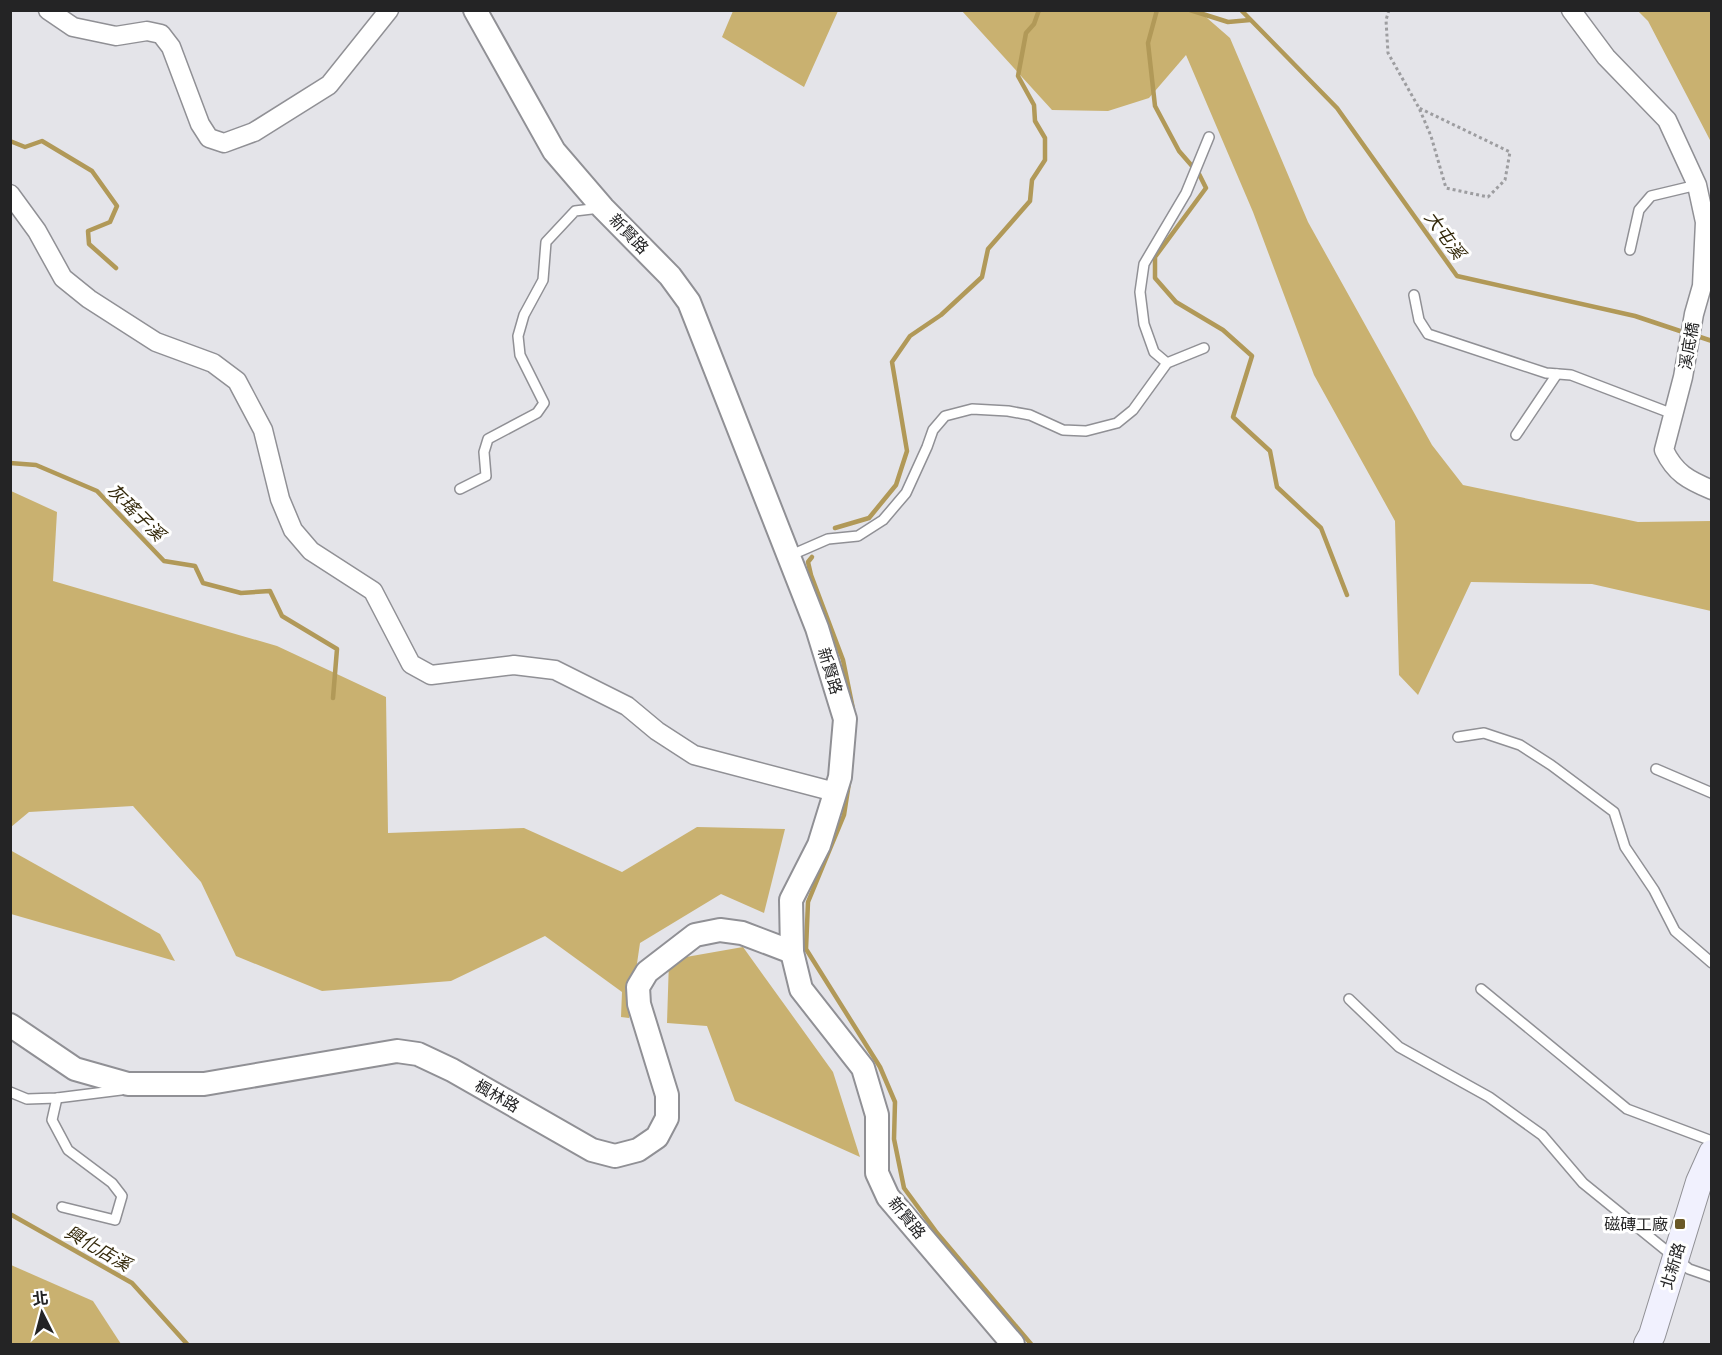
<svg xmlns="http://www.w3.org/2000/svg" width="1722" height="1355" font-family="Poppins,'Noto Sans TC',sans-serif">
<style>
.forest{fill:#c9b170}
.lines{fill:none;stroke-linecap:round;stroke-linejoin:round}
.stream{stroke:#b19958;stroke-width:4.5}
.service-casing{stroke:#909095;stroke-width:12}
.minor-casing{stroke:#909095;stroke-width:21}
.tertiary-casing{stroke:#909095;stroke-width:26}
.secondary-casing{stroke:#909095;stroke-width:28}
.path{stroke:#9d9da0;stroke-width:3;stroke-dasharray:3 3;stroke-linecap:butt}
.service{stroke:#fff;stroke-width:9}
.minor{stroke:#fff;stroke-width:18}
.tertiary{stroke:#fff;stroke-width:22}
.secondary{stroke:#f1f1fe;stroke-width:26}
.poi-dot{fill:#6a5826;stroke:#fff;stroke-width:2}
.labels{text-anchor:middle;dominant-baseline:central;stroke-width:6;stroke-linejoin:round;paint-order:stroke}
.street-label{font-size:16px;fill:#242425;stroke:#fff}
.poi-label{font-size:16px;fill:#242425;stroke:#fff;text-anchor:end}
.water-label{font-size:18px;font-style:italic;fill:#34290b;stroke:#fff}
</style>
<rect width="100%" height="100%" fill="#e4e4e9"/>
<!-- forest -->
<g class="forest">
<path d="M 733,11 L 733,10 L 838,11 L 804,87 L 722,37 Z"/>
<path d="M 962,11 L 1199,11 L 1230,38 L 1308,222 L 1432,445 L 1463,485 L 1638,522 L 1711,521 L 1711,611 L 1592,584 L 1471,582 L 1418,695 L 1399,675 L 1395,521 L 1314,375 L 1253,212 L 1186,55 L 1149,98 L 1108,111 L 1052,110 Z"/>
<path d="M 1638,11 L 1711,11 L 1711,142 L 1648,21 Z"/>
<path d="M 11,491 L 57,512 L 53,581 L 277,646 L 386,697 L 388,833 L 524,828 L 622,872 L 697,827 L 785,829 L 764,913 L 721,894 L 640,943 L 629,1018 L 621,1017 L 622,992 L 545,936 L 451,981 L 322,991 L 236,956 L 201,882 L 133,806 L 29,812 L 11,827 Z"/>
<path d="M 10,850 L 160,934 L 175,961 L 11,914 Z"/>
<path d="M 743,947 L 833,1072 L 860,1157 L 735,1101 L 707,1026 L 667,1023 L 669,960 Z"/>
<path d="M 11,1265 L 93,1301 L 121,1344 L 11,1344 Z"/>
</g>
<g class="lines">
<!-- stream -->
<g class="stream">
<path d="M 1157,10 L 1148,43 L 1155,106 L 1179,151 L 1199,174 L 1206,188 L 1155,257 L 1155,278 L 1176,302 L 1223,330 L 1252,356 L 1233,417 L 1270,451 L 1277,487 L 1321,528 L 1347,595"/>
<path d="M 1190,10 L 1228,22 L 1250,20"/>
<path d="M 1241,10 L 1337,108 L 1457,276 L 1635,316 L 1686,333"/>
<path d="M 10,141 L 25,147 L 42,141 L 92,171 L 117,206 L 110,222 L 88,231 L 89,244 L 116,268"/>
<path d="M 1694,335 L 1712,341"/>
<path d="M 10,463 L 36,465 L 97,491 L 164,561 L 195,566 L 203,583 L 241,593 L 270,591 L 282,616 L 337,649 L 333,698"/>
<path d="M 835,528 L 869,518 L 896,485 L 907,451 L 892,362 L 910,336 L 941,315 L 982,277 L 988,249 L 1030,201 L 1032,180 L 1045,160 L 1045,138 L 1035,121 L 1034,105 L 1018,76 L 1026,33 L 1034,24 L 1039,10"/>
<path d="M 812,557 L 808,562 L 811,575 L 843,660 L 853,709"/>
<path d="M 849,783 L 844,815 L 808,902 L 806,949 L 880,1067 L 895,1102 L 894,1139 L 904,1188 L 937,1233 L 1031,1344"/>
<path d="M 10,1214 L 132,1283 L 187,1344"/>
</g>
<defs>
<g id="service">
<path d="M 1630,250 L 1639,210 L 1651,196 L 1697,185"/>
<path d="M 1414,295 L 1419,320 L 1428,334 L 1546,373 L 1571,375 L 1673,414"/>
<path d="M 1167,363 L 1154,352 L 1144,324 L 1140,292 L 1144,264 L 1186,193 L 1209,137"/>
<path d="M 1516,435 L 1557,374"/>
<path d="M 460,489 L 486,476 L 484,452 L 488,439 L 537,413 L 544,403 L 520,355 L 518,336 L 524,315 L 543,280 L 546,242 L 575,211 L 600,208"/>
<path d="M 789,556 L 828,539 L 858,536 L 883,520 L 906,493 L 927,447 L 933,430 L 945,416 L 972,409 L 1008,411 L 1030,415 L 1063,430 L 1086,431 L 1117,423 L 1133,410 L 1167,363 L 1204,348"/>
<path d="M 1458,737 L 1484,733 L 1520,745 L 1551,765 L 1614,812 L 1625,847 L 1654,890 L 1675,931 L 1712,963"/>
<path d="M 1656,769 L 1712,793"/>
<path d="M 1481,989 L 1627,1109 L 1712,1141"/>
<path d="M 1349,999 L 1399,1047 L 1489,1097 L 1542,1135 L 1583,1183 L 1689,1269 L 1712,1277"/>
<path d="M 10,1092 L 27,1099 L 57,1098 L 121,1090"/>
<path d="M 57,1098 L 52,1120 L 68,1150 L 112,1183 L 122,1196 L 115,1220 L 62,1207"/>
</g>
<g id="minor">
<path d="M 48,10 L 73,27 L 116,36 L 147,31 L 161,34 L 171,47 L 200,124 L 209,138 L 224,143 L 254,132 L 329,85 L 389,10"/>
<path d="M 1571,10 L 1606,57 L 1667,120 L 1697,185 L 1705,222 L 1702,286 L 1694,314 L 1683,377 L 1664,450 C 1675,473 1688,480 1712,490"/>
<path d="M 10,194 L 37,231 L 63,278 L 89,299 L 156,342 L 213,363 L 237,381 L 263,430 L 280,499 L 293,530 L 311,551 L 373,591 L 411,664 L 431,675 L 514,665 L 555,670 L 627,706 L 657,731 L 694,755 L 835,792"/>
</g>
<g id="tertiary">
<path d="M 475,10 L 554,151 L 603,208 L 670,276 L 689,302 L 817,628 L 845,719 L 840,777 L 819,845 L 791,900 L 792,952 L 801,989 L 863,1068 L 877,1115 L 877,1173 L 888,1197 L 1013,1344"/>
<path d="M 10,1025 L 75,1069 L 128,1084 L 204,1084 L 397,1051 L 418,1054 L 452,1070 L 592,1150 L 615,1156 L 638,1150 L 657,1137 L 667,1118 L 667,1095 L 639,1004 L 638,987 L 647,972 L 695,935 L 720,930 L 742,933 L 792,952"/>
</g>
<path id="secondary" d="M 1647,1344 L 1652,1335 L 1699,1182 L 1712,1153"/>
</defs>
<!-- service casing -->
<use href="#service" class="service-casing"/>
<!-- minor casing -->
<use href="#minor" class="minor-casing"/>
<!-- tertiary casing -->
<use href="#tertiary" class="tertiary-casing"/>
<!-- secondary casing -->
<use href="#secondary" class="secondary-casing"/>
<!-- path -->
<path class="path" d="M 1389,10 L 1386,20 L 1388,53 L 1419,108 L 1431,136 L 1446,188 L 1488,197 L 1505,180 L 1510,152 L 1419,108"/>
<!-- service -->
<use href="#service" class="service"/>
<!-- minor -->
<use href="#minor" class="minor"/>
<!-- tertiary -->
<use href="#tertiary" class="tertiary"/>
<!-- secondary -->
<use href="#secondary" class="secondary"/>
</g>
<!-- markers -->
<rect class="poi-dot" x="1674" y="1218" width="12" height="12" rx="3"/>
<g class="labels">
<!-- street labels -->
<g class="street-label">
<text transform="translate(629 234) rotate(46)">新賢路</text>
<text transform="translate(1689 346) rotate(-80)">溪底橋</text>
<text transform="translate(830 671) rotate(73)">新賢路</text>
<text transform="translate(497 1096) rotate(30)">楓林路</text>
<text transform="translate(907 1218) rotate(51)">新賢路</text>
<text transform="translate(1673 1266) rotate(-73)">北新路</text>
</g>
<!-- poi labels -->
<g class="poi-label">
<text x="1668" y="1224">磁磚工廠</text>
</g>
<!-- water labels -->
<g class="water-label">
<text transform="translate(1445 235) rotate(54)">大屯溪</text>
<text transform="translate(136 512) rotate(45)">灰瑤子溪</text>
<text transform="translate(98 1248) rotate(30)">興化店溪</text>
</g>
</g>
<!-- border -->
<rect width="1722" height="1355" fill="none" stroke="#242425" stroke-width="24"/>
<!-- north arrow -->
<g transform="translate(42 1313) rotate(354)" stroke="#ffffff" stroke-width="4.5" paint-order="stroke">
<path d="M0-4.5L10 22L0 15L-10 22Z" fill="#242425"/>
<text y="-9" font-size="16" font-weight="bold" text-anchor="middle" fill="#242425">北</text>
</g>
</svg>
